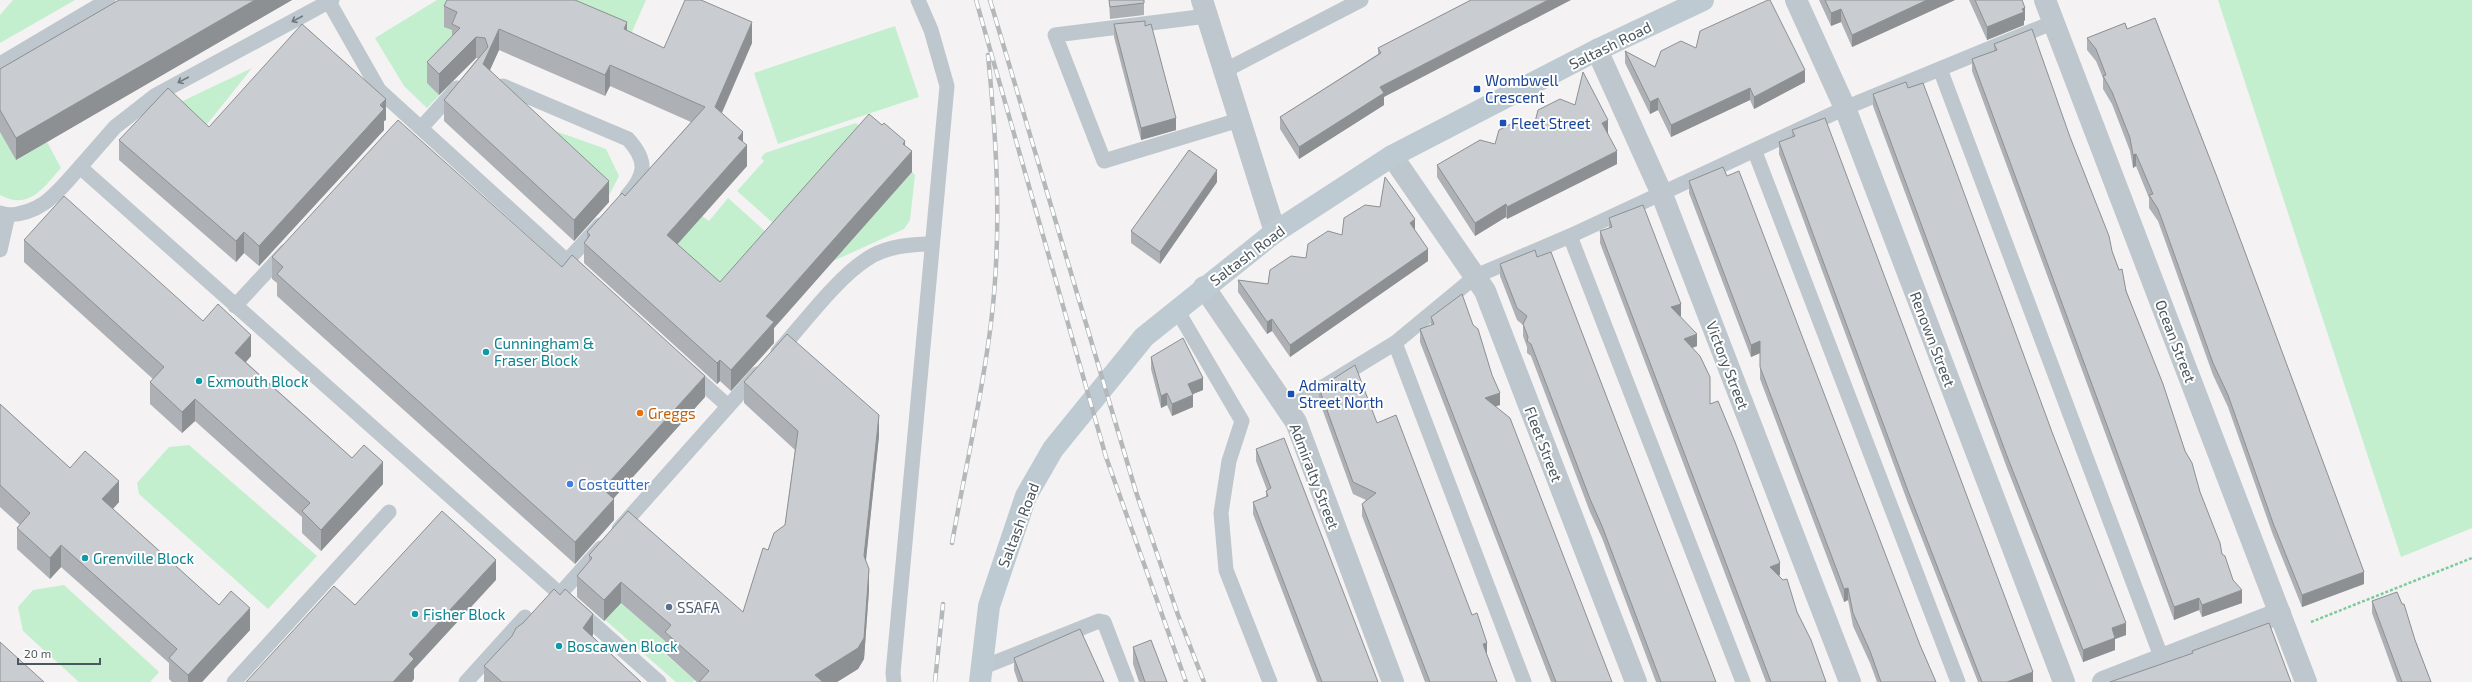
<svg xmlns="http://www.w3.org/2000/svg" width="2472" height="682" font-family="'Exo 2',sans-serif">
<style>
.green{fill:#c3efce}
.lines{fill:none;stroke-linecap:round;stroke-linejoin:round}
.path{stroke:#7bcc9b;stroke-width:2.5;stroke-dasharray:3 2;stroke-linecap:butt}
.service{stroke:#bec7cd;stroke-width:15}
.minor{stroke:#bec7cd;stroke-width:22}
.secondary{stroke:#becad2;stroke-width:22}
.rail-casing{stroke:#b4b8bb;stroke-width:4.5}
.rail{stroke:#fff;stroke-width:3;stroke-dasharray:9;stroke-linecap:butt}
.wall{fill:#adb0b4}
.shaded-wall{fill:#8d9092}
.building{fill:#c9cdd1;stroke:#8d9092}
.oneway{stroke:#6d797f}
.transit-dot{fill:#1a4fb4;stroke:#fff;stroke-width:1.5}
.culture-dot{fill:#0f9aa8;stroke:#fff;stroke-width:1.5}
.food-dot{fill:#e8710a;stroke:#fff;stroke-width:1.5}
.shop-dot{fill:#3f7fe0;stroke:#fff;stroke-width:1.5}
.service-dot{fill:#5c6f8a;stroke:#fff;stroke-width:1.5}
.labels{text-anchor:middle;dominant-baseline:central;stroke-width:4;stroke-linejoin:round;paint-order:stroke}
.street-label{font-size:15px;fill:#4a575e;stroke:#fff}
.transit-label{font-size:15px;fill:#164399;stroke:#fff;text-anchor:start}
.culture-label{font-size:15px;fill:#0d838f;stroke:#fff;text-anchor:start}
.food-label{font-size:15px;fill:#c56008;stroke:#fff;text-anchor:start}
.shop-label{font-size:15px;fill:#366cbe;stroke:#fff;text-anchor:start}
.service-label{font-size:15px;fill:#4e5e75;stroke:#fff;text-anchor:start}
</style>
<rect width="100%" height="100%" fill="#f4f2f2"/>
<!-- green -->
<g class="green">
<path d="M 13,0 L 75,0 L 0,43 L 0,15 Z"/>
<path d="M 437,0 L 456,0 L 457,33 L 476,56 L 427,108 L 404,86 L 375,38 Z"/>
<path d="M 527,0 L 646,0 L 627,43 Z"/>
<path d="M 2218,0 L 2472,0 L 2472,528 L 2401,557 Z"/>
<path d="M 895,26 L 919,97 L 778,144 L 754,73 Z"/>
<path d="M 252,68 L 192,143 L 168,108 Z"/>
<path d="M 530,122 L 606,149 L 619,176 L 607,199 Z"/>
<path d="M 856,123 L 869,135 L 783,232 L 737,191 L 764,161 L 761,158 L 765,153 Z"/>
<path d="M 0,132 L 17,160 L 47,142 L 61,168 C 44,187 29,211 0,195 Z"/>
<path d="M 912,172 L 915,175 L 910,220 L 904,229 L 833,261 Z"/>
<path d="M 728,198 L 776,241 L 720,303 L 667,256 L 702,216 L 709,221 Z"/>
<path d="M 189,445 L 317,556 L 268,609 L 139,494 L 137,483 L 169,447 Z"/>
<path d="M 64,585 L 159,672 L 150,682 L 79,682 L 23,631 L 18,607 L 33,590 Z"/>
<path d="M 580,598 L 614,610 L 621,603 L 671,646 L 665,654 L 695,680 L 693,682 L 676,682 Z"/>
</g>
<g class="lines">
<!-- path -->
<path class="path" d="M 2311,622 L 2472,558"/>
<!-- service -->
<g class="service">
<path d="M 329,2 L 379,90 L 581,274"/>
<path d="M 1207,16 L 1055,35 L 1104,161 L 1239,120"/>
<path d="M 0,64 L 108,0"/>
<path d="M 1940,69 L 2162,659"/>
<path d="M 1224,71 L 1361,0"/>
<path d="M 503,86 L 628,139 C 648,161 646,175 627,196"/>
<path d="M 421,128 L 457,88"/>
<path d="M 1755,152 L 1958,682"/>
<path d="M 80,167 L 115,127 L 156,95 L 332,0"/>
<path d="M 0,213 L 8,215 L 0,250"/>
<path d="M 8,215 C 44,213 57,192 80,167 L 659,682"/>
<path d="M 1570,236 L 1743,682"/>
<path d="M 567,261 L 600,225"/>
<path d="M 235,306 L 286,251"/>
<path d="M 1177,310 L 1242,421 L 1229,461 L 1221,513 L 1226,570 L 1270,682"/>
<path d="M 1395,343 L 1524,682"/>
<path d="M 778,352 C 803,324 837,278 867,259 C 884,247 912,244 932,244"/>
<path d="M 690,372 L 728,406"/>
<path d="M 1287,409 L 1395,343 L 1476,276 L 1570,236 L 1845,108 L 2054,22"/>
<path d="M 619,529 L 757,374"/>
<path d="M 560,594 L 601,548"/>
<path d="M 981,668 L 1099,621 L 1104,622 L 1127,682"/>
<path d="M 234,682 L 389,512"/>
<path d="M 466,682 L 525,617"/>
<path d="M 894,682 L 893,673 L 947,86 L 931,30 L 918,0"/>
</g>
<!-- minor -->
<g class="minor">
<path d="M 1202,0 L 1275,232"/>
<path d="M 1796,0 L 1845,108 L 2064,682"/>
<path d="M 2045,0 L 2306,682"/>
<path d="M 1597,50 L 1661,192 L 1850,682"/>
<path d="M 1392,156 L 1485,291 L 1636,682"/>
<path d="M 1204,287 L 1296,422 L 1393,682"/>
<path d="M 2103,682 L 2280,613"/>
</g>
<!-- secondary -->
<path class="secondary" d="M 980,682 L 989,606 L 1026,496 L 1053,449 L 1144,337 L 1275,232 L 1392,156 L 1597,50 L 1703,0"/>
<defs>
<g id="rail">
<path d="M 976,0 L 1106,457 L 1186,682"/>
<path d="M 990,0 L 1136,492 L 1178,615 L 1204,682"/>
<path d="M 952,543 C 965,470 982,397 991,323 C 1002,234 997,144 988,55"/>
<path d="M 935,682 L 943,604"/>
</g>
</defs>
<!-- rail casing -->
<use href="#rail" class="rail-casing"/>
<!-- rail -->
<use href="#rail" class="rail"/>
</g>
<!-- wall -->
<g class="wall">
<path d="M 119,0 L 292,0 L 16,160 L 0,132 L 0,69 Z"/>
<path d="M 1109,0 L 1144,0 L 1144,15 L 1110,19 Z"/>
<path d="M 1471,0 L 1384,97 L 1384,105 L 1299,159 L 1280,129 L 1280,117 L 1378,54 L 1378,48 Z"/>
<path d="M 1819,0 L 1955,0 L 1852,47 L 1841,22 L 1831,26 Z"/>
<path d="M 1969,0 L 2022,0 L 2025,20 L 2024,21 L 2024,25 L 1987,40 Z"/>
<path d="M 444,6 L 627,31 L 664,48 L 752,43 L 722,113 L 743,142 L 747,166 L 677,244 L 720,282 L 905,146 L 912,172 L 774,328 L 774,343 L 731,391 L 720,381 L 717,384 L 584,263 L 584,243 L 587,239 L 587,232 L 625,196 L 691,122 L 610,86 L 605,96 L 499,50 L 490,70 L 609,202 L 574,241 L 444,121 L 444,100 L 478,58 L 476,58 L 439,95 L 427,83 L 427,62 L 452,37 L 452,30 L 444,27 Z"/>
<path d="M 2125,23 L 2364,584 L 2302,607 L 2273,535 L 2228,407 L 2213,375 L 2167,246 L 2158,221 L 2149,208 L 2149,198 L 2136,166 L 2133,168 L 2130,151 L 2112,104 L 2103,89 L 2103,78 L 2096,61 L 2087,50 L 2087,38 Z"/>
<path d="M 1114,24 L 1145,26 L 1176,130 L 1141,140 L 1114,37 Z"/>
<path d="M 1994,44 L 2070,137 L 2185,451 L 2222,554 L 2242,603 L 2202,617 L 2199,610 L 2174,620 L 1972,71 L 1972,59 L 1994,51 Z"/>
<path d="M 1696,48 L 1805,82 L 1754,109 L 1750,100 L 1671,137 L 1658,110 L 1650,114 L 1625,63 L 1625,51 L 1655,67 Z"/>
<path d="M 1873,94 L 2126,635 L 2115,639 L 2115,650 L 2083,662 L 2007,468 L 1873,106 Z"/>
<path d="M 386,120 L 384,121 L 384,130 L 259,266 L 244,253 L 236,262 L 119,160 L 119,140 L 209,127 Z"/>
<path d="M 1534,126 L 1608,133 L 1617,164 L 1507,219 L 1506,217 L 1475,236 L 1437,177 L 1437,165 L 1495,144 Z"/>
<path d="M 1792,130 L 2033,682 L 1978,682 L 1908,503 L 1779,154 L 1779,142 L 1792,137 Z"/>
<path d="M 1689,181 L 1920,645 L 1936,682 L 1877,682 L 1870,663 L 1853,626 L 1848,600 L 1844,602 L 1760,379 L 1760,353 L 1751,357 L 1689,193 Z"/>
<path d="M 1217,182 L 1160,264 L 1131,243 L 1131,231 Z"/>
<path d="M 1609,218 L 1681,316 L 1680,316 L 1697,346 L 1692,348 L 1710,404 L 1780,575 L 1779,576 L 1797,612 L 1826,682 L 1766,682 L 1600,243 L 1600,231 L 1609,228 Z"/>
<path d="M 1415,230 L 1428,261 L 1290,357 L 1272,331 L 1267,334 L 1238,292 L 1238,280 L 1268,284 L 1342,235 Z"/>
<path d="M 24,240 L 203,321 L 251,356 L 246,362 L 352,458 L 383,484 L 321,551 L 302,533 L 302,517 L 195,421 L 182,433 L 150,404 L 150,382 L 153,379 L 24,262 Z"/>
<path d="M 272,257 L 705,397 L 614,498 L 614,520 L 575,564 L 277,296 L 277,283 L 272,279 Z"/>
<path d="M 1500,264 L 1716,682 L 1656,682 L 1602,538 L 1590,512 L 1531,356 L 1527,353 L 1527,347 L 1523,336 L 1523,325 L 1517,320 L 1500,276 Z"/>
<path d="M 1431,317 L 1500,405 L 1495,406 L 1612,682 L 1551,682 L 1420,342 L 1420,329 L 1431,325 Z"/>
<path d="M 1151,357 L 1203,390 L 1193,394 L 1193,407 L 1172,416 L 1167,405 L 1161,408 L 1151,369 Z"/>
<path d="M 744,382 L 879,436 L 866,561 L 869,590 L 864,659 L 858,669 L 837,682 L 697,682 L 665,653 L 665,641 L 621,603 L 604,621 L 577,597 L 577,576 L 589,563 L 589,555 L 743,612 L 768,550 L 785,525 L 795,450 L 744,403 Z"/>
<path d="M 1319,388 L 1377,423 L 1487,655 L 1497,682 L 1425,682 L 1362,516 L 1362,504 L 1366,500 L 1353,494 L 1319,400 Z"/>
<path d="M 0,404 L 70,468 L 119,502 L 113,509 L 219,605 L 250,630 L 202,682 L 172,682 L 169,679 L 169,663 L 61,567 L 50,579 L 17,549 L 17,528 L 20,525 L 0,507 Z"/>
<path d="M 1256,449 L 1378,682 L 1317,682 L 1253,514 L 1253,502 L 1266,497 L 1266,491 L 1267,490 L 1256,461 Z"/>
<path d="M 2372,601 L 2415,640 L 2431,682 L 2397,682 L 2372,613 Z"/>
<path d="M 593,635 L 592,636 L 641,682 L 484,682 L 484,666 Z"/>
<path d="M 1133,647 L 1167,682 L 1139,682 L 1133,664 Z"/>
<path d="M 1014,658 L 1104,682 L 1018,682 L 1014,670 Z"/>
</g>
<!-- shaded-wall -->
<g class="shaded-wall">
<path d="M 255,0 L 292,0 L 16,160 L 16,138 Z"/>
<path d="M 1548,0 L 1571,0 L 1384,97 L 1384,105 L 1299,159 L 1299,147 L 1380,87 Z"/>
<path d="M 1927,0 L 1955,0 L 1852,47 L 1852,35 Z"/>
<path d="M 2025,8 L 2025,20 L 2024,21 L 2024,25 L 1987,40 L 1987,27 Z"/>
<path d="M 1841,9 L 1841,22 L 1831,26 L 1831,13 Z"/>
<path d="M 627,22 L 627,43 L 624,29 Z"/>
<path d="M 752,22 L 752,43 L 715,128 L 715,107 Z"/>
<path d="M 499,29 L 499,50 L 483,85 L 483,64 Z"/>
<path d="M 476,37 L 476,58 L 439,95 L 439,74 Z"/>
<path d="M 610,65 L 610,86 L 605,96 L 605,75 Z"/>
<path d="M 1805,70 L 1805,82 L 1754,109 L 1754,97 Z"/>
<path d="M 1750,88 L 1750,100 L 1671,137 L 1671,125 Z"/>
<path d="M 1658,98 L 1658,110 L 1650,114 L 1650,102 Z"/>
<path d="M 386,99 L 386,120 L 384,121 L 384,130 L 259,266 L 259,246 Z"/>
<path d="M 1176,118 L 1176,130 L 1141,140 L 1141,128 Z"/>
<path d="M 1608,120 L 1608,133 L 1602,135 L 1602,123 Z"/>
<path d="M 743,132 L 743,149 L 747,145 L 747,166 L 667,256 L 667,235 L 738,138 Z"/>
<path d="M 905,141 L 905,159 L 912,151 L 912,172 L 774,328 L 774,343 L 731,391 L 731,370 L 766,316 Z"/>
<path d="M 1617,151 L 1617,164 L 1507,219 L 1507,207 Z"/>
<path d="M 2136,154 L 2136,166 L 2133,168 L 2133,155 Z"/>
<path d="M 1217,170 L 1217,182 L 1160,264 L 1160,252 Z"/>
<path d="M 609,181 L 609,202 L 574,241 L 574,220 Z"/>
<path d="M 1506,204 L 1506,217 L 1475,236 L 1475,223 Z"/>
<path d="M 1415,219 L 1415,232 L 1410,223 Z"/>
<path d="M 244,232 L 244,253 L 236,262 L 236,241 Z"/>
<path d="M 1428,249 L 1428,261 L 1290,357 L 1290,345 Z"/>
<path d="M 1681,304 L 1681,316 L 1671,320 L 1671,307 Z"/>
<path d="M 1272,319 L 1272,331 L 1267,334 L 1267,322 Z"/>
<path d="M 1697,334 L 1697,346 L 1684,351 L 1684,339 Z"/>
<path d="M 251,335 L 251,356 L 235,374 L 235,353 Z"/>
<path d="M 1760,341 L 1760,353 L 1751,357 L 1751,345 Z"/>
<path d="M 720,360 L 720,381 L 717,384 L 717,363 Z"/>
<path d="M 705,376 L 705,397 L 603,510 L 603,489 Z"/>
<path d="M 1203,378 L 1203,390 L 1188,396 L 1188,384 Z"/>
<path d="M 1167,393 L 1167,405 L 1161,408 L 1161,396 Z"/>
<path d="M 1500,393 L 1500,405 L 1485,410 L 1485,398 Z"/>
<path d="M 1193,395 L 1193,407 L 1172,416 L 1172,404 Z"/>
<path d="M 195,399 L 195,421 L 182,433 L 182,412 Z"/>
<path d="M 879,415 L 879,436 L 864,577 L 864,556 Z"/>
<path d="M 383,462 L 383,484 L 321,551 L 321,530 Z"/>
<path d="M 119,481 L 119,502 L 102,520 L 102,499 Z"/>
<path d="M 614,499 L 614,520 L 575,564 L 575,542 Z"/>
<path d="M 61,545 L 61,567 L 50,579 L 50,558 Z"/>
<path d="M 496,560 L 496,580 L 414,669 L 414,679 L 412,682 L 393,682 L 409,654 Z"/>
<path d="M 1780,563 L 1780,575 L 1770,579 L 1770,567 Z"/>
<path d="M 869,569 L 869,590 L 864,659 L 858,669 L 837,682 L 815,682 L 815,675 Z"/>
<path d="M 2364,572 L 2364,584 L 2302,607 L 2302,595 Z"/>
<path d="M 621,582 L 621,603 L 604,621 L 604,600 Z"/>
<path d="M 1848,588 L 1848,600 L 1844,602 L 1844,589 Z"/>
<path d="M 2242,590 L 2242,603 L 2202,617 L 2202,605 Z"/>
<path d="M 2199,598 L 2199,610 L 2174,620 L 2174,607 Z"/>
<path d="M 250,608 L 250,630 L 202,682 L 188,682 L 188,675 Z"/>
<path d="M 593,614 L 593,635 L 583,649 L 583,628 Z"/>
<path d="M 2126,623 L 2126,635 L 2115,639 L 2115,650 L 2083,662 L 2083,650 L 2112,628 Z"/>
<path d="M 1487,643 L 1487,655 L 1483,656 L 1483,644 Z"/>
<path d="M 2033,672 L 2033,682 L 2007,682 Z"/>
</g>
<!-- building -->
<g class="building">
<path d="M 119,0 L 255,0 L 16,138 L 0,110 L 0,69 Z"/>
<path d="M 447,0 L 575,0 L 627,22 L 624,29 L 664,48 L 685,0 L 701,0 L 752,22 L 715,107 L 743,132 L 738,138 L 747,145 L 667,235 L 720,282 L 869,114 L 882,125 L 884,123 L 905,141 L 903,144 L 912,151 L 766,316 L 774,322 L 731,370 L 720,360 L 717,363 L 584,243 L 590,235 L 587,232 L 622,193 L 625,196 L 705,107 L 610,65 L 605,75 L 499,29 L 483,64 L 609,181 L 574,220 L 444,100 L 488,47 L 485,38 L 476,37 L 439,74 L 427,62 L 460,28 L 452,24 L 457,12 L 444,6 Z"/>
<path d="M 1109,0 L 1144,0 L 1144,3 L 1110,7 Z"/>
<path d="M 1471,0 L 1548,0 L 1380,87 L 1384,93 L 1299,147 L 1280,117 L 1381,53 L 1378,48 Z"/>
<path d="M 1768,0 L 1770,0 L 1805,70 L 1754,97 L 1750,88 L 1671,125 L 1658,98 L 1650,102 L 1625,51 L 1655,67 L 1661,51 L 1681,41 L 1696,48 L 1700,31 Z"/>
<path d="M 1825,0 L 1927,0 L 1852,35 L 1841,9 L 1831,13 Z"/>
<path d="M 1975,0 L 2022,0 L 2025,8 L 2022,9 L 2024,12 L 1987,27 Z"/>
<path d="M 2155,18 L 2217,177 L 2364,572 L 2302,595 L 2273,523 L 2228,395 L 2213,363 L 2167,234 L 2158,209 L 2149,195 L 2153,194 L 2136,154 L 2133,155 L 2130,138 L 2112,92 L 2103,76 L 2106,75 L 2096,49 L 2087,38 L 2125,23 L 2127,29 Z"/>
<path d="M 1145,21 L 1145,26 L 1151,24 L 1176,118 L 1141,128 L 1114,24 Z"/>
<path d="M 302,24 L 386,99 L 380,105 L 384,109 L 259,246 L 244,232 L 236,241 L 119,140 L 168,88 L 209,127 Z"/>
<path d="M 2032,29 L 2070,137 L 2109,236 L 2112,251 L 2119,270 L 2122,269 L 2126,291 L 2163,384 L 2185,451 L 2192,463 L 2200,492 L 2220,543 L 2222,554 L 2225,556 L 2233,580 L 2242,590 L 2202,605 L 2199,598 L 2174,607 L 1972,59 L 1997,50 L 1994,44 Z"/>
<path d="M 1583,72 L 1608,120 L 1602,123 L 1617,151 L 1507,207 L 1506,204 L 1475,223 L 1437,165 L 1480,140 L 1495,144 L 1499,130 L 1519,120 L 1534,126 L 1538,110 L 1560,99 L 1575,105 Z"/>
<path d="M 1906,82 L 1908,88 L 1923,83 L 1950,155 L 2052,432 L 2126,623 L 2112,628 L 2115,638 L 2083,650 L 2007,456 L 1873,94 Z"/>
<path d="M 1825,118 L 2033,672 L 2007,682 L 1982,682 L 1908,491 L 1779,142 L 1795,136 L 1792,130 Z"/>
<path d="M 398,120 L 562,267 L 572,255 L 705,376 L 603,489 L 614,499 L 575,542 L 277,274 L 283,267 L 272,257 Z"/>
<path d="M 1189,150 L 1217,170 L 1160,252 L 1131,231 Z"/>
<path d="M 1723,167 L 1727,176 L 1739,171 L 1920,645 L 1936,682 L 1881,682 L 1870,651 L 1853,613 L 1848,588 L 1844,589 L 1760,367 L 1760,341 L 1751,345 L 1689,181 Z"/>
<path d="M 1385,177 L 1415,219 L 1410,223 L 1428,249 L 1290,345 L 1272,319 L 1267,322 L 1238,280 L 1268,284 L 1270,270 L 1291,256 L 1306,258 L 1308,244 L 1328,231 L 1342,235 L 1344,218 L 1365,205 L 1380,207 Z"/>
<path d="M 64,196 L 203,321 L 218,304 L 251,335 L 235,353 L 352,458 L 364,445 L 383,462 L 321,530 L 302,511 L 310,503 L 195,399 L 182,412 L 150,382 L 164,367 L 24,240 Z"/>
<path d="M 1643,205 L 1681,304 L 1671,307 L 1697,334 L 1684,339 L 1700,356 L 1710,377 L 1710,404 L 1718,401 L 1735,442 L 1780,563 L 1770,567 L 1783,580 L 1787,579 L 1797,612 L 1811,640 L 1826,682 L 1771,682 L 1600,231 L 1612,227 L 1609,218 Z"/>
<path d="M 1535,250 L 1537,257 L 1551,252 L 1716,682 L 1661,682 L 1602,526 L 1590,499 L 1531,344 L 1527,341 L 1528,337 L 1523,324 L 1527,316 L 1517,308 L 1500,264 Z"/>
<path d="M 1462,294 L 1473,325 L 1478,329 L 1492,375 L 1500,393 L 1485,398 L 1510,418 L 1612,682 L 1556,682 L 1420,329 L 1434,324 L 1431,317 Z"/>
<path d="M 787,334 L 879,415 L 864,556 L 869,569 L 864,638 L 858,648 L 815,675 L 823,682 L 699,682 L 709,671 L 665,632 L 671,625 L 621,582 L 604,600 L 577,576 L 592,558 L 589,555 L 628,511 L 743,612 L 763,548 L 768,550 L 774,533 L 785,525 L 798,431 L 744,382 Z"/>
<path d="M 1183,338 L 1203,378 L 1188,384 L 1193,395 L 1172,404 L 1167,393 L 1161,396 L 1151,357 Z"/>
<path d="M 1355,365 L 1377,423 L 1396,415 L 1472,615 L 1477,613 L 1487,643 L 1483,644 L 1497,682 L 1430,682 L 1362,504 L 1376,493 L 1353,482 L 1319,388 Z"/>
<path d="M 0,404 L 70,468 L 85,451 L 119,481 L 102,499 L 219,605 L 231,591 L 250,608 L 188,675 L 169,658 L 177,649 L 61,545 L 50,558 L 17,528 L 30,513 L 0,485 Z"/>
<path d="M 1284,438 L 1378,682 L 1322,682 L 1253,502 L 1268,496 L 1266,491 L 1271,488 L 1256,449 Z"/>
<path d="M 442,511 L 496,560 L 409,654 L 414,659 L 393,682 L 246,682 L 334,586 L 355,605 Z"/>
<path d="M 554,589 L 560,595 L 565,589 L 593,614 L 583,628 L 641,682 L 502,682 L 484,666 L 512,636 L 516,628 L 523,623 Z"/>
<path d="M 2397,592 L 2402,604 L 2404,604 L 2415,640 L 2431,682 L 2402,682 L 2372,601 Z"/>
<path d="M 2269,623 L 2291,682 L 2110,682 L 2193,653 L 2192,651 Z"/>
<path d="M 1080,629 L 1104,682 L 1023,682 L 1014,658 Z"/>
<path d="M 1151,640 L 1167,682 L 1145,682 L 1133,647 Z"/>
<path d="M 0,642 L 44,682 L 0,682 Z"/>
</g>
<!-- one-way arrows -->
<defs><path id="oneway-shaft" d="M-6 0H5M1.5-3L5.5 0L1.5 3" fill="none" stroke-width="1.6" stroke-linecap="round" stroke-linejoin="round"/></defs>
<g class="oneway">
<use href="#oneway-shaft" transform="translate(297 19) rotate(152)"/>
<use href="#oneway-shaft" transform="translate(183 80) rotate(152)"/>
</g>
<!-- markers -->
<g class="transit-dot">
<rect x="1473" y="85" width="8" height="8" rx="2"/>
<rect x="1499" y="119" width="8" height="8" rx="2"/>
<rect x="1287" y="390" width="8" height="8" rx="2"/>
</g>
<g class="culture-dot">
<circle cx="486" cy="352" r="4"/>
<circle cx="199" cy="381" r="4"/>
<circle cx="85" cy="558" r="4"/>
<circle cx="415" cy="614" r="4"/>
<circle cx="559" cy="646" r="4"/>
</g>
<circle class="food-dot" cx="640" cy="413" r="4"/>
<circle class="shop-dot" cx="570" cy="484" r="4"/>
<circle class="service-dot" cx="669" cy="607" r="4"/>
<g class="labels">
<!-- street labels -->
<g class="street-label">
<text transform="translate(1610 45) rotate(-26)">Saltash Road</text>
<text transform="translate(1247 255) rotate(-37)">Saltash Road</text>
<text transform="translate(1933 339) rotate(69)">Renown Street</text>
<text transform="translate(2176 341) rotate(69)">Ocean Street</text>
<text transform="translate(1728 365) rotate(69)">Victory Street</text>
<text transform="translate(1544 444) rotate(69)">Fleet Street</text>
<text transform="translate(1315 476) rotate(69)">Admiralty Street</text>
<text transform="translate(1018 525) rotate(-69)">Saltash Road</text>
</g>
<!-- transit labels -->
<g class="transit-label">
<text x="1485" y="80">Wombwell<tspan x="1485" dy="17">Crescent</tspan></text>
<text x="1511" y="123">Fleet Street</text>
<text x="1299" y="385">Admiralty<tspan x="1299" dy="17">Street North</tspan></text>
</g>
<!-- culture labels -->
<g class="culture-label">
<text x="494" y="343">Cunningham &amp;<tspan x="494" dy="17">Fraser Block</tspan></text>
<text x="207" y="381">Exmouth Block</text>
<text x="93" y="558">Grenville Block</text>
<text x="423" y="614">Fisher Block</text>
<text x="567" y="646">Boscawen Block</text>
</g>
<!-- food labels -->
<g class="food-label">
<text x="648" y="413">Greggs</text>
</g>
<!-- shop labels -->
<g class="shop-label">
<text x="578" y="484">Costcutter</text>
</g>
<!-- service labels -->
<g class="service-label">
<text x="677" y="607">SSAFA</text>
</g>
</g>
<!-- scale -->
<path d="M18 658v6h82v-6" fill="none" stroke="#4a575e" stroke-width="2"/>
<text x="24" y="658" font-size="12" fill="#4a575e" stroke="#ffffff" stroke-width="3" paint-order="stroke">20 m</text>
</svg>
